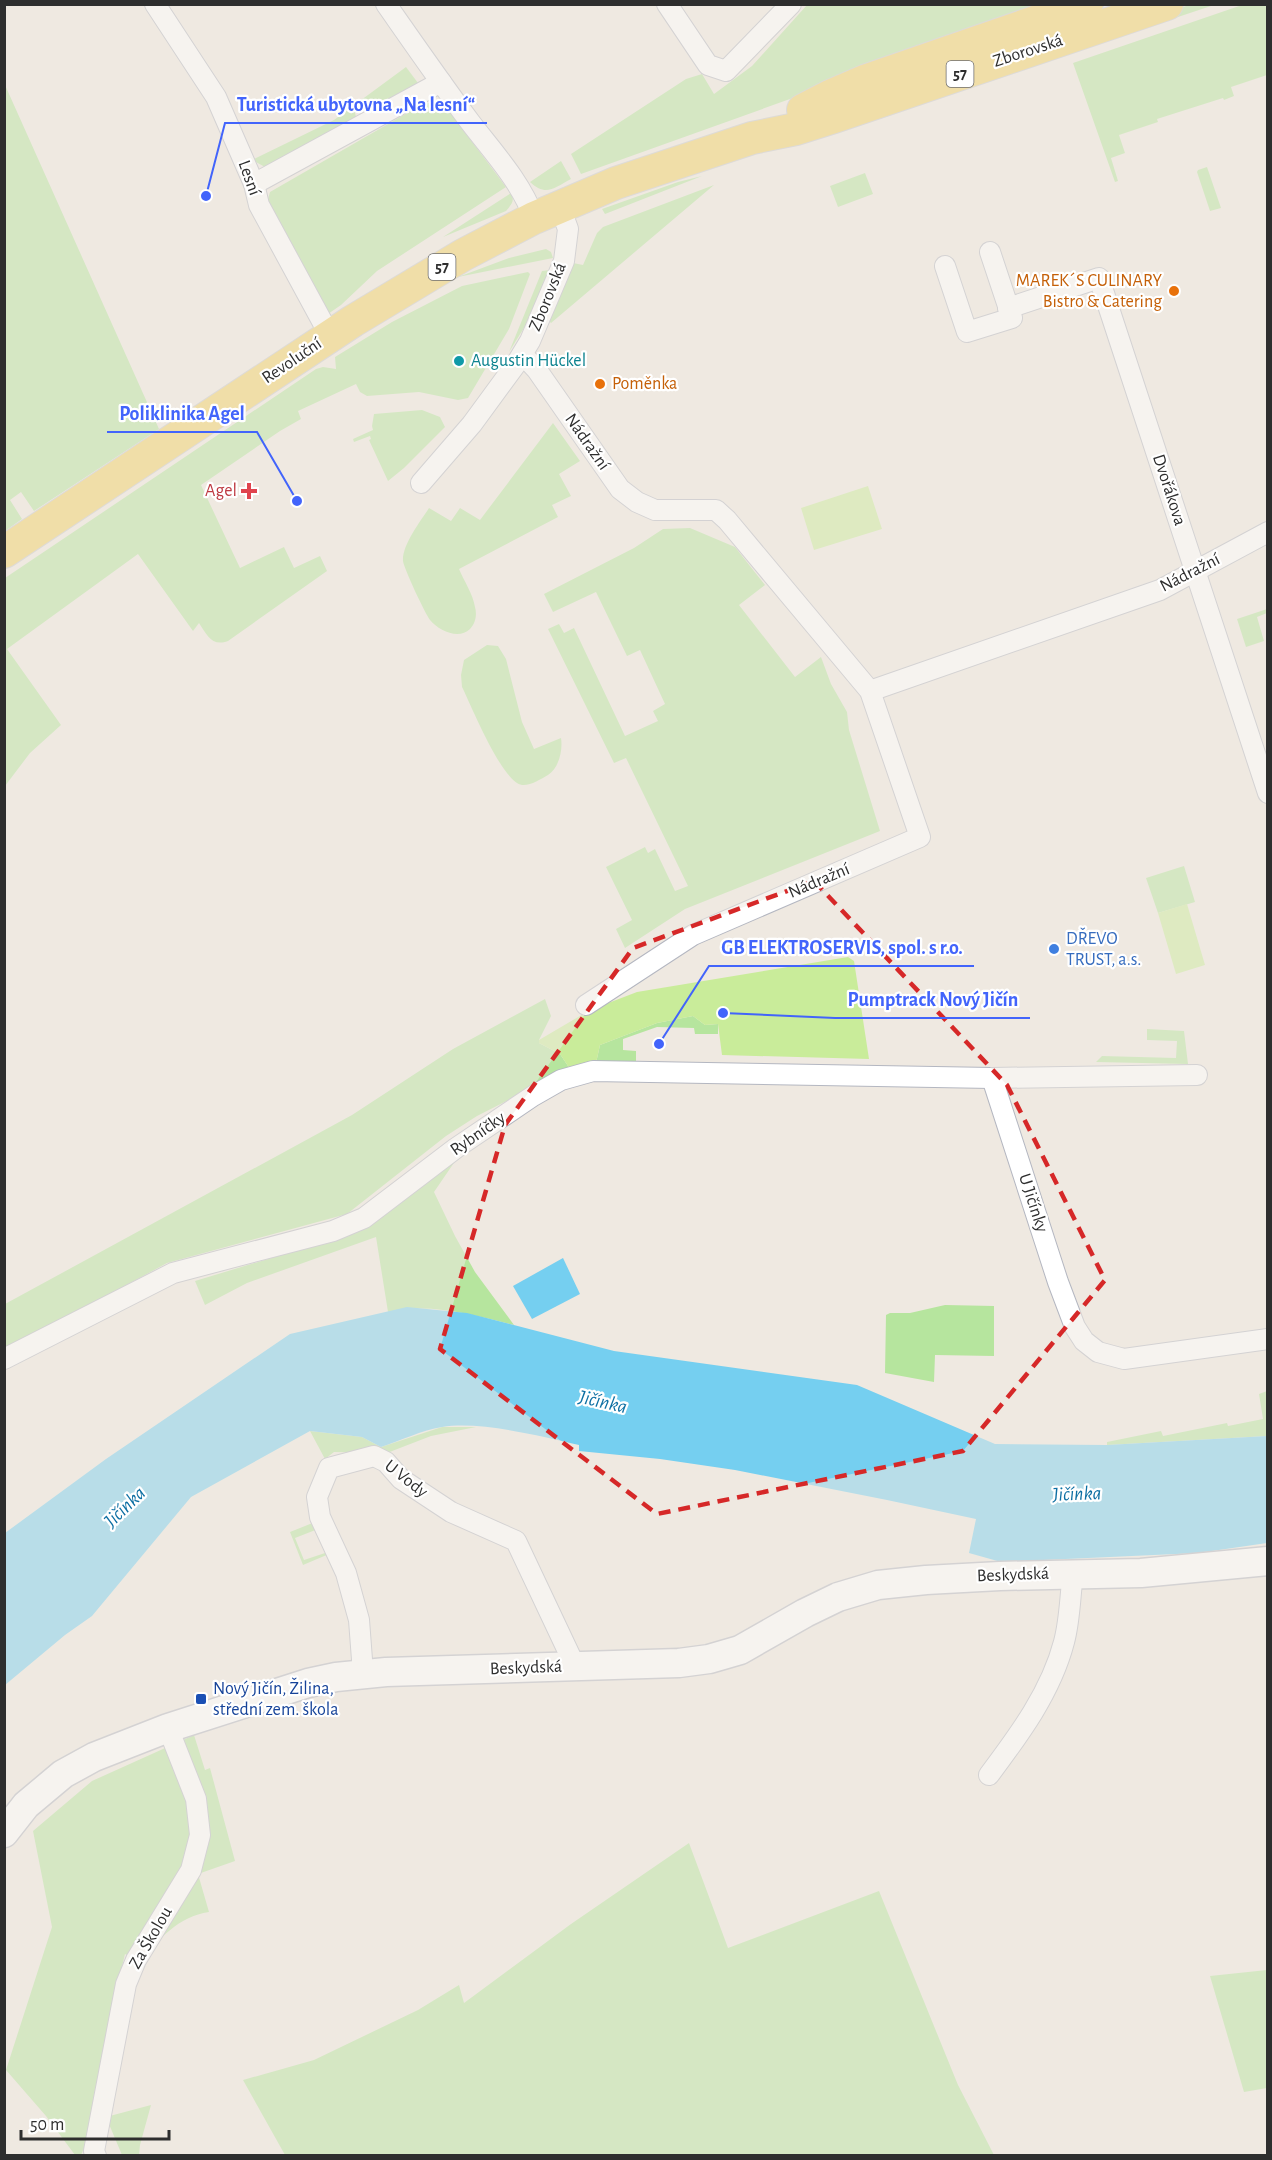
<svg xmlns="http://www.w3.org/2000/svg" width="1272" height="2160" font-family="'Alegreya Sans',sans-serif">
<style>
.green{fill:#b6e59e}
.pitch{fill:#c9ec9a}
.water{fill:#75cff0}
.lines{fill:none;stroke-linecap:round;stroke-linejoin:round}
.street-casing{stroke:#b4b7c1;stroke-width:22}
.secondary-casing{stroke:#b4b7c1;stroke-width:31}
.primary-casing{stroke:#c9c9c9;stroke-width:34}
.street{stroke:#fff;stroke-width:20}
.secondary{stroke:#fff;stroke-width:28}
.primary{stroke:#f2d163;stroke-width:32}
.marked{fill:none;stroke:#d62828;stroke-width:4.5;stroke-dasharray:12 8;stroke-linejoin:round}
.food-dot{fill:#e8710a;stroke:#fff;stroke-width:2}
.culture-dot{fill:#0f9aa8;stroke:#fff;stroke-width:2}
.health-dot{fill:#e0444e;stroke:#fff;stroke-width:2}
.shop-dot{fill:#3f7fe0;stroke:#fff;stroke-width:2}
.transit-dot{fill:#1a4fb4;stroke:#fff;stroke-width:2}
.labels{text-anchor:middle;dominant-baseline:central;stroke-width:4.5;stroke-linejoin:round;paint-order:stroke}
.shield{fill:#fff;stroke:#6d6d6d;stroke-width:1.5}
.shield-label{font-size:16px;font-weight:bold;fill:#2e2e2e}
.street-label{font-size:18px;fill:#2e2e2e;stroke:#fff}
.food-label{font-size:18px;fill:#c56008;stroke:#fff;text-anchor:end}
.culture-label{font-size:18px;fill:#0d838f;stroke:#fff;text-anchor:start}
.health-label{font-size:18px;fill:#be3a42;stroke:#fff;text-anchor:end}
.shop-label{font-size:18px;fill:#366cbe;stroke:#fff;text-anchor:start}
.transit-label{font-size:18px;fill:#164399;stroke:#fff;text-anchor:start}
.water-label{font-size:20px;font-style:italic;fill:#0d6fa3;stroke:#fff}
.leader{fill:none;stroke:#4264fb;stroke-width:2}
.callout-dot{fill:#4264fb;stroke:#fff;stroke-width:2}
.callout-label{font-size:20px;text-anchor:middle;font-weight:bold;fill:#4264fb;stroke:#fff;stroke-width:4.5;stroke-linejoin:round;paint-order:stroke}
</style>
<rect width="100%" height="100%" fill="#efe9e1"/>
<!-- green -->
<g class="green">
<path d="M 1245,4 L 1267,5 L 1267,75 L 1231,87 L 1234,96 L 1224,100 L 1223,98 L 1157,119 L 1158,122 L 1119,135 L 1125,153 L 1111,158 L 1118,181 L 1115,182 L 1073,63 Z"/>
<path d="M 807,5 L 1040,5 L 952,41 L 581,174 L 571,154 L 686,79 L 702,74 L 714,94 L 752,66 Z"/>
<path d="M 1189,5 L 1214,5 L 1070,53 L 1067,46 Z"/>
<path d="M 406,67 L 418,83 L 414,88 L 374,110 L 370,104 L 355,113 L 357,120 L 265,167 L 252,160 L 334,120 Z"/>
<path d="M 5,85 L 159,429 L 34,511 L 21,492 L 10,500 L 22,519 L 5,531 Z"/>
<path d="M 429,103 L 438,104 L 449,111 L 506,187 L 377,271 L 341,305 L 328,314 L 267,203 L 270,192 L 421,105 Z"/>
<path d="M 561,161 L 571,179 C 554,188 546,197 530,182 Z"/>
<path d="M 1207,167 L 1221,208 L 1210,211 L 1197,172 L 1198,170 Z"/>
<path d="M 865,173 L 873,194 L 838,207 L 830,186 Z"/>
<path d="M 702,176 L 605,214 L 602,209 L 678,182 Z"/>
<path d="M 714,185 L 551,323 L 549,321 L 573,263 L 583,265 L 597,233 L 603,227 Z"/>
<path d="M 511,193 C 515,201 512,204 506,211 L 443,237 Z"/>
<path d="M 546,249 L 551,252 L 553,258 L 458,277 L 509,258 Z"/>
<path d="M 550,270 L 532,315 L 509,352 L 542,271 Z"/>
<path d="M 528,272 L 530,274 L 509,329 L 468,398 L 458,400 L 419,392 L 367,396 L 360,392 L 356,384 L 298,411 L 301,419 L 280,431 L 201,485 L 240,568 L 284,547 L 294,568 L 320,556 L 327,571 L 228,641 C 212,647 207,635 199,623 L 193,631 L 138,554 L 7,649 L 61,725 L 30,753 L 5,786 L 5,578 L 316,369 L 323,367 L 336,369 L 335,357 L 392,322 L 462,286 Z"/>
<path d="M 422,410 L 440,417 L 445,427 L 404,468 L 388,481 L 369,440 L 371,439 L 370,436 L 354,442 L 353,439 L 373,430 L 372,426 L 374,414 Z"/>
<path d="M 553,423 L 580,461 L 559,474 L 571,496 L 552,505 L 558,517 L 459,569 C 464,581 473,594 475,607 C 477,614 476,623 470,629 C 459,640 439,631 430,620 C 425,613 404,569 403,561 C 402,545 420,522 429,508 L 451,521 L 460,508 L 480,520 Z"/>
<path d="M 690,528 L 735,547 L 765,585 L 739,605 L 795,677 L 821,657 L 831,684 L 847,712 L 849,730 L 880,831 L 685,909 L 625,948 L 616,929 L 632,920 L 606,867 L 645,847 L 648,853 L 655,849 L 675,891 L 688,886 L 626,758 L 614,763 L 548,629 L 559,624 L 564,633 L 574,628 L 625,736 L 658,721 L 653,711 L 665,704 L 640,650 L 627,656 L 596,592 L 553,612 L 544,594 L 634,548 L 663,529 Z"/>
<path d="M 1267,609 L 1267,613 L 1257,617 L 1264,641 L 1246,647 L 1237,619 Z"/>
<path d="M 487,645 L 498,646 L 506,659 L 522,722 L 534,749 L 561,738 C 563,750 559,768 548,775 C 541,779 530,786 522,785 C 502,782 471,705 462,687 L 461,675 L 464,660 Z"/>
<path d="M 1184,866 L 1195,902 L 1158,913 L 1146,878 Z"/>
<path d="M 545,999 L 551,1016 L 539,1040 L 539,1043 L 560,1054 L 570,1069 L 477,1116 L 446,1136 L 347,1214 L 167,1263 L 5,1351 L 5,1304 L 352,1115 L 453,1049 Z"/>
<path d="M 693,1016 L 705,1025 L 718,1024 L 718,1034 L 695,1034 L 694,1028 L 657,1027 L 623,1039 L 623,1050 L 636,1051 L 636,1062 L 596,1063 L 600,1045 L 657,1023 Z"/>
<path d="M 1147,1029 L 1184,1031 L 1188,1064 L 1096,1062 L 1102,1056 L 1176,1058 L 1177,1041 L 1147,1040 Z"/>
<path d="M 460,1154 L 434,1192 L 455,1236 L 475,1272 L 514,1325 C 474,1315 429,1302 388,1312 L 376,1237 L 247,1283 L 205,1305 L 195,1281 L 334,1239 Z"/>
<path d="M 945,1305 L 994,1306 L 994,1356 L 935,1355 L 934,1382 L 885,1373 L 886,1315 L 890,1313 L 910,1313 Z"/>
<path d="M 1267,1391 L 1267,1436 L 1107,1445 L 1107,1442 L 1161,1431 L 1163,1436 L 1227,1423 L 1228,1426 L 1263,1419 L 1259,1394 Z"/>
<path d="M 442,1427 L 476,1427 L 431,1436 L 387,1453 L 334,1452 L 325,1459 L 310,1431 L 362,1437 L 381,1447 Z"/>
<path d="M 315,1522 L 318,1529 L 295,1538 L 304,1560 L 328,1552 L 329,1554 L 303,1565 L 290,1532 Z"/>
<path d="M 194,1735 L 205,1770 L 210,1768 L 235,1861 L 198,1874 L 209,1912 C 179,1916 157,1940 140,1963 L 125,1954 L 112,2009 L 90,2135 L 81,2155 L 75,2155 L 46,2116 L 6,2070 L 52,1927 L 33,1831 L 92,1781 Z"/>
<path d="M 689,1843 L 728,1948 L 879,1891 L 958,2085 L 994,2155 L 285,2155 L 243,2080 L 314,2060 L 418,2010 L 459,1985 L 464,2003 L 571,1924 Z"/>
<path d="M 1267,1970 L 1267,2088 L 1244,2092 L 1210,1976 Z"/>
<path d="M 151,2105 L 140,2145 L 139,2155 L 122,2155 L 106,2117 Z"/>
</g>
<!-- pitch -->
<g class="pitch">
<path d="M 868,486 L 882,529 L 814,550 L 801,508 Z"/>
<path d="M 1187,904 L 1205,965 L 1176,974 L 1158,913 Z"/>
<path d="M 848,957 L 854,961 L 869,1059 L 722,1055 L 718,1024 L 705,1025 L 693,1016 L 657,1023 L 600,1045 L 596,1063 L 570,1069 L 560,1054 L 539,1043 L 539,1040 L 590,1010 L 637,992 Z"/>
</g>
<!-- water -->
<g class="water">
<path d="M 563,1258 L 580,1294 L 532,1319 L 513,1286 Z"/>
<path d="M 407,1307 L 467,1313 L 614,1351 L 857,1385 L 995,1444 L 1107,1445 L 1267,1436 L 1267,1543 L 1198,1553 L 1001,1562 L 969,1553 L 976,1519 L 887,1500 L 735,1470 L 660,1459 L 579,1451 L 579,1445 C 540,1436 482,1421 442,1427 C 422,1430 400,1441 381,1447 L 362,1437 L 310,1431 L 191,1497 L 92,1616 L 65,1635 L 5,1685 L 5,1533 L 106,1459 L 290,1334 Z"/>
</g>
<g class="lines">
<defs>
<g id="street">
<path d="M 155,4 L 216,97 L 254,184 L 259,205 L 323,323"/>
<path d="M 386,4 C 414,44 441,83 470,122 C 493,152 521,182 534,218"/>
<path d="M 667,4 L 708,65 L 726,71 L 791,4"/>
<path d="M 254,184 L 441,82"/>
<path d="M 945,266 L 967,332 L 1012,318 L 990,252"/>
<path d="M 1008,308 L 1099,278 L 1268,793"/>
<path d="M 523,355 L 537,370 L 620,489 L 637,502 L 655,510 L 716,510 L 727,520 L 870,691 L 920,837 L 693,935 L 586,1005"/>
<path d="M 421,483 L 472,424 L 516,364 L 530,341 L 564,261 L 568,229 L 560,207"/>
<path d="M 870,691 L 1160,590 L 1268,532"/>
<path d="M 992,1078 L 1058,1282 L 1075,1327 L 1084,1341 L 1098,1352 L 1124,1359 L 1268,1339"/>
<path d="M 4,1359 L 173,1273 L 333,1231 L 364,1218 L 456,1148 L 533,1096 L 561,1080 L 593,1071 L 992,1078 L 1197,1075"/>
<path d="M 363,1673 L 359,1620 L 346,1573 L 320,1517 L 317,1497 L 329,1468 L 374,1456 L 386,1462 L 401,1479 L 451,1512 L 516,1541 L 575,1666"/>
<path d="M 989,1775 C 1019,1735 1051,1692 1064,1642 C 1070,1620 1070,1596 1073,1573"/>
<path d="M 96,2156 L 94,2151 L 126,1984 L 136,1960 L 191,1870 L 200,1835 L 196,1799 L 168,1728"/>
</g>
<path id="secondary" d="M 4,1833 L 26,1805 L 63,1774 L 94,1757 L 168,1728 L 308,1683 L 336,1677 L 386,1672 L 679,1663 L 709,1659 L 740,1650 L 805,1613 L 838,1597 L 878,1585 L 926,1580 L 1000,1576 L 1141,1573 L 1268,1561"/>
<g id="primary">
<path d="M 803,110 L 830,96 L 867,80 L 1087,4"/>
<path d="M 4,552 L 353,321 L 463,255 L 534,218 L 616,183 L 752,138 L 796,129 L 834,117 L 1167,4"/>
</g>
</defs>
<!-- street casing -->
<use href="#street" class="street-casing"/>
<!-- secondary casing -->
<use href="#secondary" class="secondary-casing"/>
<!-- primary casing -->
<use href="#primary" class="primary-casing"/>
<!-- street -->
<use href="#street" class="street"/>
<!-- secondary -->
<use href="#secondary" class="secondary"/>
<!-- primary -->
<use href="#primary" class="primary"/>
</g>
<!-- marked area -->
<path d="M0 0H1272V2160H0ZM 814,881 L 1007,1085 L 1105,1280 L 963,1451 L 657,1514 L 440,1349 L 505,1125 L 633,948 Z" fill="#efe9e1" fill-opacity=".55" fill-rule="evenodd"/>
<path class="marked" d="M 814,881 L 1007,1085 L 1105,1280 L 963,1451 L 657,1514 L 440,1349 L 505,1125 L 633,948 Z"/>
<!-- markers -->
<g class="food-dot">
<circle cx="1174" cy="291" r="6"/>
<circle cx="600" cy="384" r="6"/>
</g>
<circle class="culture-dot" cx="459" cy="361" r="6"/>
<path class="health-dot" d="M246 482h6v6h6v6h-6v6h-6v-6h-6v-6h6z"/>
<circle class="shop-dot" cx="1054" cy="949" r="6"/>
<rect class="transit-dot" x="195" y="1693" width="12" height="12" rx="3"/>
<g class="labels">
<!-- shield labels -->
<g class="shield">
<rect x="946.5" y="61" width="27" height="26" rx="4.5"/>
<rect x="428.5" y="254" width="27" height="26" rx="4.5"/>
</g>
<g class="shield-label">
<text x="960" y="74">57</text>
<text x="442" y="267">57</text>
</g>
<!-- street labels -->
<g class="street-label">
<text transform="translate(1028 51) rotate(-18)">Zborovská</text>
<text transform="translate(249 178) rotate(70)">Lesní</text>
<text transform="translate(548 297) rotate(-68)">Zborovská</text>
<text transform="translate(292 361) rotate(-34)">Revoluční</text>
<text transform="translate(587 442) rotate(55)">Nádražní</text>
<text transform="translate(1169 490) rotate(72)">Dvořákova</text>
<text transform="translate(1190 573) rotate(-27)">Nádražní</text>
<text transform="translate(819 881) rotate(-23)">Nádražní</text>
<text transform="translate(478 1134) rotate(-35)">Rybníčky</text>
<text transform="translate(1033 1203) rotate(72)">U Jičínky</text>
<text transform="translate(406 1479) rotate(38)">U Vody</text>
<text transform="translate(1013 1575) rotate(-2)">Beskydská</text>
<text transform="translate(526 1668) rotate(-2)">Beskydská</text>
<text transform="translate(151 1938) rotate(-60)">Za Školou</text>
</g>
<!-- food labels -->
<g class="food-label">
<text x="1162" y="281">MAREK´S CULINARY<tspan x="1162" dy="21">Bistro &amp; Catering</tspan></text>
<text x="612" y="384" text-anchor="start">Poměnka</text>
</g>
<!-- culture labels -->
<g class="culture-label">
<text x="471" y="361">Augustin Hückel</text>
</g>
<!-- health labels -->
<g class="health-label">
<text x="237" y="491">Agel</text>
</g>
<!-- shop labels -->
<g class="shop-label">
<text x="1066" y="939">DŘEVO<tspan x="1066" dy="21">TRUST, a.s.</tspan></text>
</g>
<!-- transit labels -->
<g class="transit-label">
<text x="213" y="1689">Nový Jičín, Žilina,<tspan x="213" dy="21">střední zem. škola</tspan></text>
</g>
<!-- water labels -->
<g class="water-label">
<text transform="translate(603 1402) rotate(13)">Jičínka</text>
<text transform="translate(1077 1494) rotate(-2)">Jičínka</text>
<text transform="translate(125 1507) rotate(-44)">Jičínka</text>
</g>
</g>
<!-- callouts -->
<path class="leader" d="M206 196L225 123H487M297 501L257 432H107M659 1044L709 966H974M723 1013L835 1018H1030"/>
<g class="callout-dot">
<circle cx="206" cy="196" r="6"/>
<circle cx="297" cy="501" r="6"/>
<circle cx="659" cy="1044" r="6"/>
<circle cx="723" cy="1013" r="6"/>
</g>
<g class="callout-label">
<text x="356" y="111">Turistická ubytovna „Na lesní“</text>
<text x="182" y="420">Poliklinika Agel</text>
<text x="842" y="954">GB ELEKTROSERVIS, spol. s r.o.</text>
<text x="933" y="1006">Pumptrack Nový Jičín</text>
</g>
<!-- border -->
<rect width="1272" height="2160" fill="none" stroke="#2e2e2e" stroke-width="12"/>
<!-- scale -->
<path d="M21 2130v9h148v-9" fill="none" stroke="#2e2e2e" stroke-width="3"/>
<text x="30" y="2130" font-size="18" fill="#2e2e2e" stroke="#ffffff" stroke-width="4.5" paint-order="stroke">50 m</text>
</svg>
